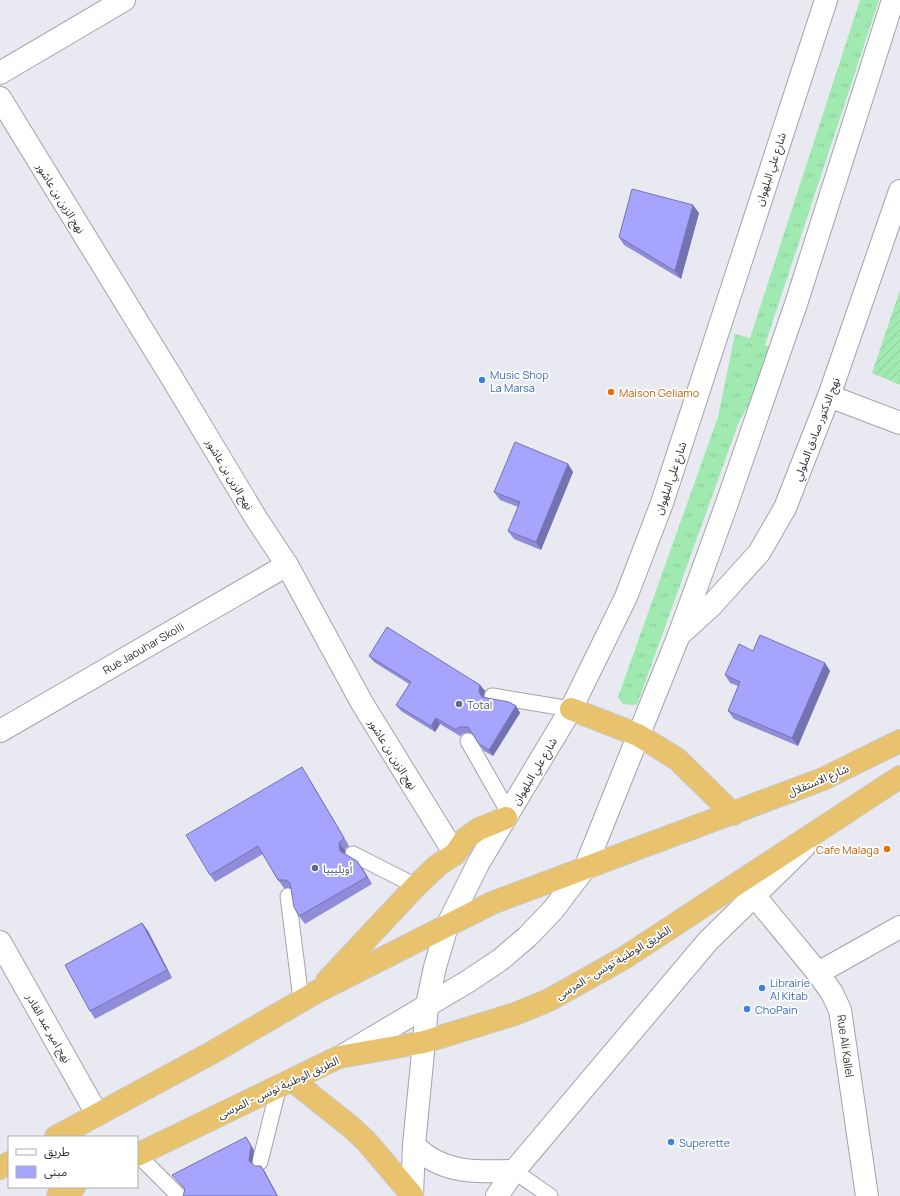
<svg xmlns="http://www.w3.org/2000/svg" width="900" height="1196" font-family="Manrope,'Noto Sans Arabic',sans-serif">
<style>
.grass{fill:url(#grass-tufts)}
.garden{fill:url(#garden-furrows)}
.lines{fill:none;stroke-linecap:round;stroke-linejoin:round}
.service-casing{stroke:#a2a3ab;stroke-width:17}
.minor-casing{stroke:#a2a3ab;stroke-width:24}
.tertiary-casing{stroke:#a2a3ab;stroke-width:24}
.secondary-casing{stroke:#a2a3ab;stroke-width:24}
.trunk-casing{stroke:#cacaca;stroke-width:24}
.service{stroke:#fff;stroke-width:15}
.minor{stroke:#fff;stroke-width:22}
.tertiary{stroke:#fff;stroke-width:22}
.secondary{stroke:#fff;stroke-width:22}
.trunk{stroke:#e8c26c;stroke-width:22}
.wall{fill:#8f8dda}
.shaded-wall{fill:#7473b1}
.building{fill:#a6a4fd;stroke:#7473b1}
.shop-dot{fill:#3f7fe0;stroke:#fff;stroke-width:1.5}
.food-dot{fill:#e8710a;stroke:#fff;stroke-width:1.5}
.service-dot{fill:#5c6f8a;stroke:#fff;stroke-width:1.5}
.labels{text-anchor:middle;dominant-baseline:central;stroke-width:3.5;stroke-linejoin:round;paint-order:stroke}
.street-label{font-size:11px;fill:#323235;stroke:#fff}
.shop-label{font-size:11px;fill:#366cbe;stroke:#fff;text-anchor:start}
.food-label{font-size:11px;fill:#c56008;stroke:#fff;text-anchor:start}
.service-label{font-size:11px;fill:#4e5e75;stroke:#fff;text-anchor:start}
</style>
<defs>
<pattern id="grass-tufts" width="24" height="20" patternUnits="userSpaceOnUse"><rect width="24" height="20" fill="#a0eab2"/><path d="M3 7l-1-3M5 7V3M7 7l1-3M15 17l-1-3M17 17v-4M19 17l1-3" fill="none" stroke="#8ac99a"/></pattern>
<pattern id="garden-furrows" width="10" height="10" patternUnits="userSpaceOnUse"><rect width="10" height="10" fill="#a0eab2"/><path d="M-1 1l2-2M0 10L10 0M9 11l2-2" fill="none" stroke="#8ac99a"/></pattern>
</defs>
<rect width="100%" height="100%" fill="#e9e9f2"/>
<!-- grass -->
<path class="grass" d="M 860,0 L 879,0 L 765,345 L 779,350 L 738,424 L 637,705 L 623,704 L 618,697 L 718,417 L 735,334 L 750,338 Z"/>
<!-- garden -->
<path class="garden" d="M 900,290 L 900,385 L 872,373 Z"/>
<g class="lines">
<defs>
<g id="service">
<path d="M 492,696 L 571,709"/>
<path d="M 468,741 L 509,813"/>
<path d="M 353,854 L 416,886"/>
<path d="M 288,896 L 301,999"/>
<path d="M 138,1155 L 179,1196"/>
<path d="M 260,1162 L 279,1086"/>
<path d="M 514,1171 L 550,1196"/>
</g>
<g id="minor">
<path d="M 0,73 L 124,0"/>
<path d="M 0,98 L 172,378 L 256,518 L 287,565 L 362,703 L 455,854"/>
<path d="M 829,396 L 900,423"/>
<path d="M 679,635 L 711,606 L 759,553 L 785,508 L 829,396 L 900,191"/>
<path d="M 0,731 L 287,565"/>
<path d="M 743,882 L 818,973 L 832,993 L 840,1010 L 867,1196"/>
<path d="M 0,942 L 97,1114"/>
<path d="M 818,973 L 900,927"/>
</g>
<g id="tertiary">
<path d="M 414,1145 C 441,1174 477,1172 514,1171"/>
<path d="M 412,1196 L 414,1145 L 424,1042"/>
<path d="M 497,1196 L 514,1171 L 708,941 L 804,847"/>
</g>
<g id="secondary">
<path d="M 424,1042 L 427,1005 L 435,967 L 447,926 L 479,862 L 571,709 L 626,597 L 662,503 L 826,0"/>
<path d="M 342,1056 L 467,982 L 500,960 L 527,937 L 553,910 L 585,868 L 679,635 L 726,506 L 796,304 L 893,0"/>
</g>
<g id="trunk">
<path d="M 571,709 L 638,735 L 677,759 L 733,814"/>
<path d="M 327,981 L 416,886 L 438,865 L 455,854 L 466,838 L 479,829 L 506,818"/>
<path d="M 292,1080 L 351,1127 L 366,1141 L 412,1195"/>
<path d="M 56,1137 L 213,1052 L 318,991 L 492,903 L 823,779 L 900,741"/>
<path d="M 137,1155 L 339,1057 L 424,1042 L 515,1014 L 549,1000 L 624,958 L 900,777"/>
<path d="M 0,1168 L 9,1163"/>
<path d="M 58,1196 L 74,1187"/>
</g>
</defs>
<!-- service casing -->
<use href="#service" class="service-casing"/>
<!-- minor casing -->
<use href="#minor" class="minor-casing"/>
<!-- tertiary casing -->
<use href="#tertiary" class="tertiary-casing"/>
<!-- secondary casing -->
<use href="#secondary" class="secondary-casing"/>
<!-- trunk casing -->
<use href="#trunk" class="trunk-casing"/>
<!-- service -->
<use href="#service" class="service"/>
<!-- minor -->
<use href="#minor" class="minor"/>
<!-- tertiary -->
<use href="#tertiary" class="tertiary"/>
<!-- secondary -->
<use href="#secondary" class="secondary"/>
<!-- trunk -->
<use href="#trunk" class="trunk"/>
</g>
<!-- wall -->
<g class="wall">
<path d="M 699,213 L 681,279 L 624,245 L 619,237 Z"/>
<path d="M 568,464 L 573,472 L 541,550 L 514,539 L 508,531 L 518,507 L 500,500 L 494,492 Z"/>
<path d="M 753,651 L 825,663 L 830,671 L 798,746 L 734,719 L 728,711 L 738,686 L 730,683 L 725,675 Z"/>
<path d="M 369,656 L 480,685 L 485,691 L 484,697 L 516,706 L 520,713 L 493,756 L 484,751 L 472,733 L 464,733 L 460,736 L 440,724 L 435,732 L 401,711 L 396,705 L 409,684 L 374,662 Z"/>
<path d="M 307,775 L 349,846 L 345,850 L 345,854 L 357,861 L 372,884 L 305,924 L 299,916 L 291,888 L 284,888 L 278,880 L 263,854 L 215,882 L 210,875 Z"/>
<path d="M 142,923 L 148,931 L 172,978 L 95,1019 L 90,1011 Z"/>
</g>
<!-- shaded-wall -->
<g class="shaded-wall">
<path d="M 693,205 L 699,213 L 681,279 L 675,271 Z"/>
<path d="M 568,464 L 573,472 L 541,550 L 536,542 Z"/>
<path d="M 825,663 L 830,671 L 798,746 L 792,738 Z"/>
<path d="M 480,685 L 485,691 L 483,699 L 479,692 Z"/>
<path d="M 516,706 L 520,713 L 493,756 L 489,750 Z"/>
<path d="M 436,718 L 440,724 L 435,732 L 431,726 Z"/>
<path d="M 302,767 L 307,775 L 349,846 L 344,838 Z"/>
<path d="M 339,843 L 345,850 L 345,859 L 340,851 Z"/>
<path d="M 357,861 L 363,869 L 372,884 L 367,877 Z"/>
<path d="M 142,923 L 148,931 L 172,978 L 167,970 Z"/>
<path d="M 246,1137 L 254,1150 L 252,1165 L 249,1161 Z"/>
<path d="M 261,1166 L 264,1170 L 278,1196 L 277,1196 Z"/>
</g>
<!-- building -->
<g class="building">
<path d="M 632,189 L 693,205 L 675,271 L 619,237 Z"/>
<path d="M 515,442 L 568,464 L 536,542 L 508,531 L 520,502 L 494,492 Z"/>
<path d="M 387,627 L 480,685 L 479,692 L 482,697 L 509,702 L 516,706 L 489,750 L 479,744 L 468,727 L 459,727 L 456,730 L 436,718 L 431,726 L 396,705 L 411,682 L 369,656 Z"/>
<path d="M 760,635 L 825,663 L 792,738 L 728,711 L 740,682 L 725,675 L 739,644 L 753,651 Z"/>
<path d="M 302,767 L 344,838 L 339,843 L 340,851 L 357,861 L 367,877 L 299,916 L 294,907 L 290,883 L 286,880 L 278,880 L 258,846 L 210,875 L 186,835 Z"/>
<path d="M 142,923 L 167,970 L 90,1011 L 65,965 Z"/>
<path d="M 246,1137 L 251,1146 L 249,1161 L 255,1166 L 261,1166 L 277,1196 L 183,1196 L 185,1189 L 172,1175 Z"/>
</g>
<!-- markers -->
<g class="shop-dot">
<circle cx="482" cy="380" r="4"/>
<circle cx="762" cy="988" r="4"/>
<circle cx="747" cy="1009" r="4"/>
<circle cx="671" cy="1142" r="4"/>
</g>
<g class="food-dot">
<circle cx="611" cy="392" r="4"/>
<circle cx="887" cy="849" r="4"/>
</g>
<g class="service-dot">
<circle cx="459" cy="704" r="4"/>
<circle cx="315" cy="868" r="4"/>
</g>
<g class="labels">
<!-- street labels -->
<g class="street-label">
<text transform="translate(770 169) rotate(-72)">شارع علي البلهوان</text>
<text transform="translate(61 198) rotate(58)">نهج الزين بن عاشور</text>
<text transform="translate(816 429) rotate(-69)">نهج الدكتور صادق الملولي</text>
<text transform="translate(230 474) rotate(59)">نهج الزين بن عاشور</text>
<text transform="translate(670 478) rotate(-71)">شارع علي البلهوان</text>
<text transform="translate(143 648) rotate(-30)">Rue Jaouhar Skolli</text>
<text transform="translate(393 754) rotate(58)">نهج الزين بن عاشور</text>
<text transform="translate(534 771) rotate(-59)">شارع علي البلهوان</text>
<text transform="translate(818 780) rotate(-23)">شارع الاستقلال</text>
<text transform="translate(613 962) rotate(-31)">الطريق الوطنية تونس - المرسى</text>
<text transform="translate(49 1028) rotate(60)">نهج امير عبد القادر</text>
<text transform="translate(846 1046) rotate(82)">Rue Ali Kallel</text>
<text transform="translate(278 1087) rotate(-25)">الطريق الوطنية تونس - المرسى</text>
</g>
<!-- shop labels -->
<g class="shop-label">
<text x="490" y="374">Music Shop<tspan x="490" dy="13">La Marsa</tspan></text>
<text x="770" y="982">Librairie<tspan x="770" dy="13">Al Kitab</tspan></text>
<text x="755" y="1009">ChoPain</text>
<text x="679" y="1142">Superette</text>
</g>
<!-- food labels -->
<g class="food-label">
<text x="619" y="392">Maison Geliamo</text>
<text x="879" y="849" text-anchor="end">Cafe Malaga</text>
</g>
<!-- service labels -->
<g class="service-label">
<text x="467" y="704">Total</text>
<text x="323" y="868">أويليبيا</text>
</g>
</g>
<!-- legend -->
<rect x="8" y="1136" width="130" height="52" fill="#ffffff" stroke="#adadae"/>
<rect x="16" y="1149" width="20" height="6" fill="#ffffff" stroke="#adadae"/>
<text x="44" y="1156" font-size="12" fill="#323235">طريق</text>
<rect x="16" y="1166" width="20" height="12" fill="#a6a4fd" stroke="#adadae"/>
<text x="44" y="1176" font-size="12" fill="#323235">مبنى</text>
</svg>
